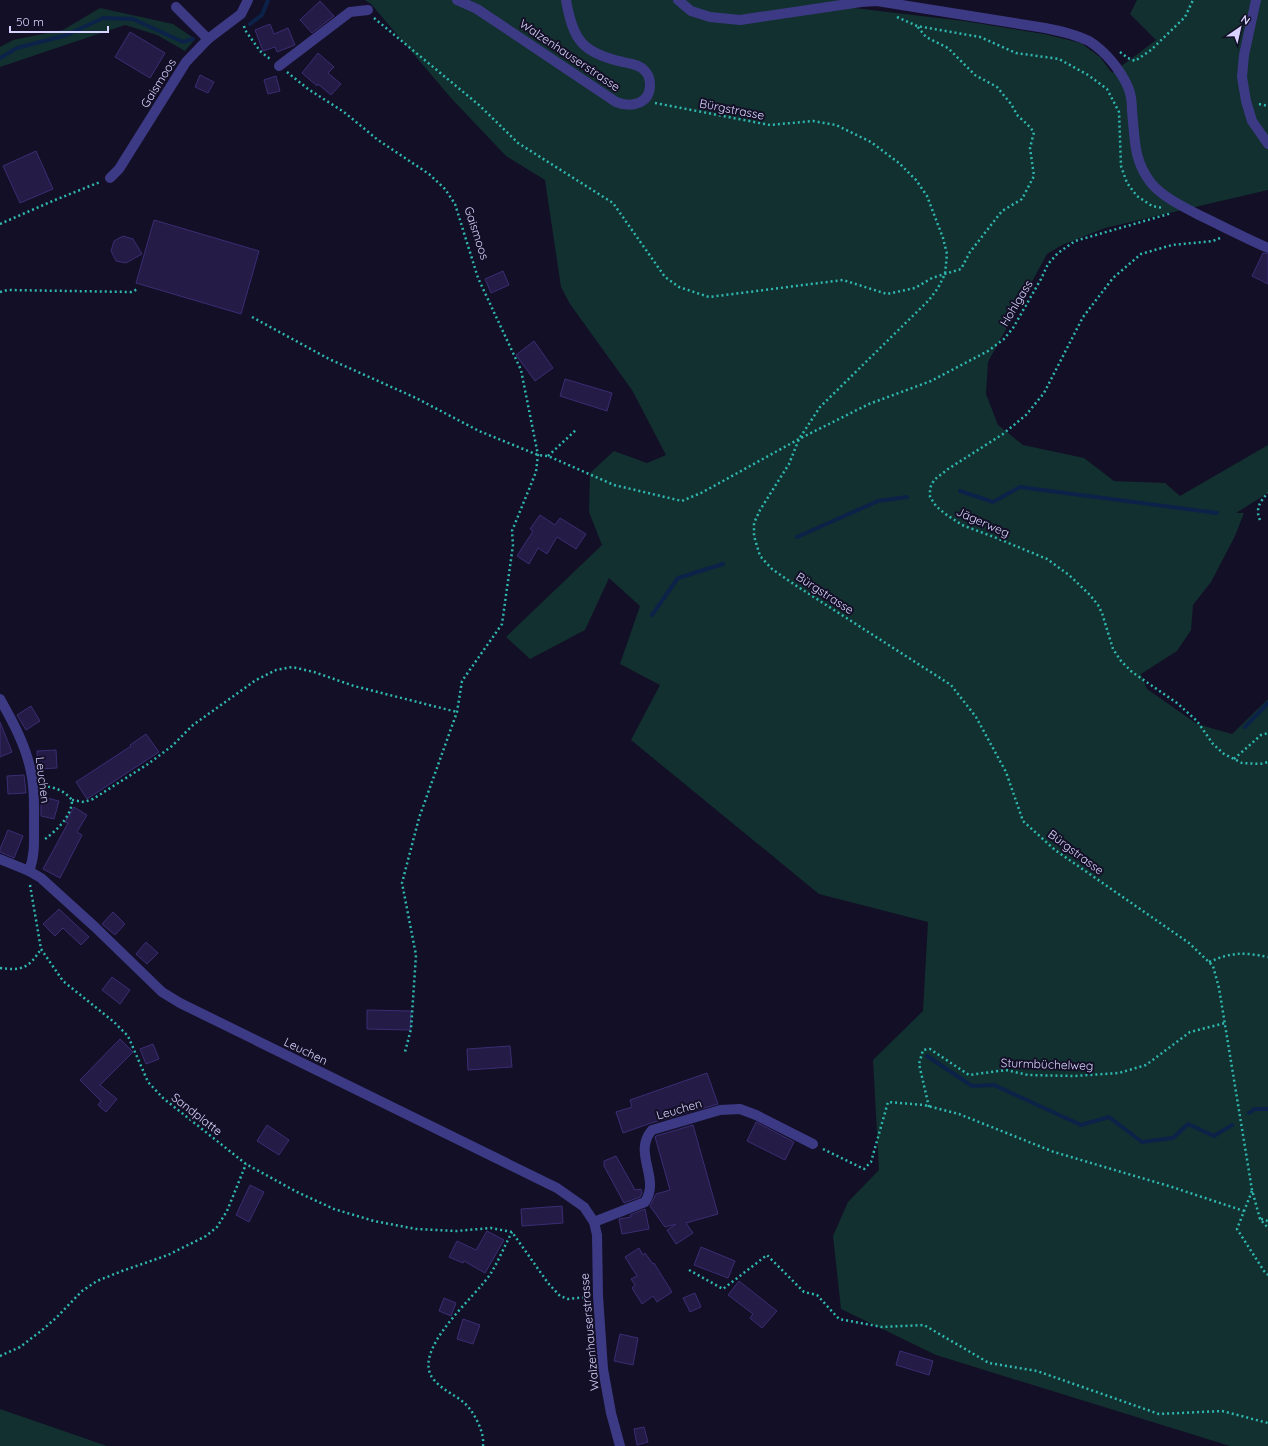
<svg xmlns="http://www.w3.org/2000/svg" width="1268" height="1446" font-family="Quicksand,sans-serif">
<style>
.green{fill:#12302f}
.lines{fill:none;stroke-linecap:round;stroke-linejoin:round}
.stream{stroke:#0c2248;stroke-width:4}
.building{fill:#241b47;stroke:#3b2d73}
.path{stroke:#2fb8b0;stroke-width:2.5;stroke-dasharray:2 3;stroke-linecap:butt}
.minor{stroke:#3d3a85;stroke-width:10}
.labels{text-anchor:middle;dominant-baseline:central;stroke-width:4;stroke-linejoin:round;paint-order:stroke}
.street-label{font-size:12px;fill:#d9d4ff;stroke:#130f26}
</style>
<rect width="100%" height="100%" fill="#130f26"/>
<!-- green -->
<g class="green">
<path d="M 365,0 L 852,0 L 854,8 L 964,21 L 1044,34 L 1081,43 L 1100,57 L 1112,73 L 1156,40 L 1130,14 L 1137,0 L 1268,0 L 1268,190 L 1105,228 L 1062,245 L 1047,254 L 988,362 L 986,394 L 998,425 L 1023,445 L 1084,458 L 1114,481 L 1165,483 L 1180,496 L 1268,445 L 1268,493 L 1236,513 L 1244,513 L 1235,536 L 1211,582 L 1193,605 L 1191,630 L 1177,651 L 1141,674 L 1147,689 L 1197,724 L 1232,734 L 1268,699 L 1268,1446 L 1230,1446 L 936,1355 L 841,1309 L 833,1236 L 848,1202 L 879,1170 L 873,1060 L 923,1011 L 928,922 L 819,894 L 631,740 L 660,685 L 620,664 L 640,606 L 609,578 L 585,630 L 530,659 L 506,637 L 602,545 L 589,512 L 590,473 L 614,451 L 647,463 L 666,455 L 632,390 L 570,304 L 561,287 L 545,180 L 506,156 L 451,98 L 371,4 Z"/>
<path d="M 100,8 L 173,24 L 195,39 L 185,51 L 157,35 L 125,25 L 0,67 L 0,47 L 13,40 L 63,30 Z"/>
<path d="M 0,1409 L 107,1446 L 0,1446 Z"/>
</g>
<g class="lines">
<!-- stream -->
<g class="stream">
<path d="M 250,24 L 262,15 L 268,0"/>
<path d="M 0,58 L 17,48 L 67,35 L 103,18 L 133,19 L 183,42 L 193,39"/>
<path d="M 960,491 L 993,502 L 1020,487 L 1217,513"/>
<path d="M 797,537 L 878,501 L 907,497"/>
<path d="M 652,615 L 678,578 L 723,564"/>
<path d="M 1245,727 L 1268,703"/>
<path d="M 927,1056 L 972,1086 L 994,1085 L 1081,1125 L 1109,1117 L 1142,1142 L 1173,1138 L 1188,1124 L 1214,1136 L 1232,1125"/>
<path d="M 1249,1113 L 1255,1109 L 1268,1109"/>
</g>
</g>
<!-- building -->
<g class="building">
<path d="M 320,1 L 334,16 L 312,33 L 300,20 Z"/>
<path d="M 270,24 L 274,34 L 288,28 L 295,45 L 277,52 L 275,47 L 263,51 L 255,30 Z"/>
<path d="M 130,32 L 165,53 L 150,78 L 115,57 Z"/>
<path d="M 318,53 L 334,67 L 328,73 L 341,84 L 331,95 L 318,84 L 317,86 L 302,73 Z"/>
<path d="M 200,75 L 214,82 L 208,93 L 195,87 Z"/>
<path d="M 276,76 L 280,91 L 268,94 L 264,80 Z"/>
<path d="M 36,151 L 53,189 L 20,203 L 3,166 Z"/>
<path d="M 154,220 L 259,251 L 241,314 L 136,283 Z"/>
<path d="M 123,236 L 133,239 L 142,254 L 126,263 L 116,261 L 111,251 L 114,241 Z"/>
<path d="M 1263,253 L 1268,254 L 1268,284 L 1252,276 Z"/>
<path d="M 503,271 L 509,285 L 491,293 L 485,279 Z"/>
<path d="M 534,341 L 553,368 L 535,381 L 516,355 Z"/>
<path d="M 565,379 L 612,393 L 607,411 L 560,396 Z"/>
<path d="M 540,515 L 555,525 L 560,518 L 586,534 L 576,549 L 557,537 L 547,554 L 538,548 L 529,564 L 517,556 L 533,531 L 530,529 Z"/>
<path d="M 31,706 L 40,721 L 26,730 L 17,715 Z"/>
<path d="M 0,722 L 12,752 L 0,757 Z"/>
<path d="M 146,734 L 159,752 L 87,799 L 76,782 L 131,746 L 130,745 Z"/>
<path d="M 56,750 L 57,768 L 38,769 L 37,751 Z"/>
<path d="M 24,775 L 26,793 L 8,794 L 7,776 Z"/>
<path d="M 43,797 L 59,801 L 54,819 L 41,816 L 41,805 Z"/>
<path d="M 74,807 L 87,815 L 77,832 L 82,835 L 60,878 L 43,869 L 68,823 L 65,822 Z"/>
<path d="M 8,830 L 23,836 L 14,858 L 0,852 L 0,849 Z"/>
<path d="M 59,909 L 89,937 L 81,945 L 63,928 L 55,936 L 43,924 Z"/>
<path d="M 113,912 L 125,924 L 115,935 L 102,924 Z"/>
<path d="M 146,942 L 158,953 L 147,964 L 136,954 Z"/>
<path d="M 112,977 L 130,990 L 120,1004 L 102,990 Z"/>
<path d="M 367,1010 L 411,1011 L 410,1030 L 367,1029 Z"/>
<path d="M 120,1039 L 133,1052 L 100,1085 L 117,1099 L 106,1112 L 98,1105 L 101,1101 L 80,1080 Z"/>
<path d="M 153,1044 L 159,1059 L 146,1064 L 140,1049 Z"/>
<path d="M 510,1046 L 512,1067 L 468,1070 L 467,1049 Z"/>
<path d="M 707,1073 L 718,1104 L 651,1123 L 623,1133 L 616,1112 L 632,1107 L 630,1100 Z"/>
<path d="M 756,1122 L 794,1142 L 785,1160 L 747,1141 Z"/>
<path d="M 267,1125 L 289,1140 L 279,1155 L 257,1141 Z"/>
<path d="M 693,1125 L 718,1214 L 686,1223 L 693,1233 L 676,1244 L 667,1230 L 676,1224 L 665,1227 L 650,1206 L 656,1194 L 670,1190 L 655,1137 L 656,1136 Z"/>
<path d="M 616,1156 L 635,1190 L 641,1189 L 642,1193 L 640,1197 L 624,1203 L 604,1166 L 604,1161 Z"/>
<path d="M 250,1185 L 264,1192 L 249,1222 L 236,1215 Z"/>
<path d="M 562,1206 L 563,1223 L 522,1226 L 521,1209 Z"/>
<path d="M 645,1209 L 649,1229 L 622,1234 L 619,1219 L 631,1217 L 630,1215 Z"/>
<path d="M 487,1231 L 504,1240 L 485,1273 L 464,1261 L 463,1263 L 449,1257 L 457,1241 L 476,1250 Z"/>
<path d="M 701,1247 L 735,1261 L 728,1278 L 694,1265 Z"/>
<path d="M 639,1248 L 643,1255 L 645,1253 L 653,1264 L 654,1263 L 672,1292 L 657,1302 L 653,1296 L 642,1304 L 632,1288 L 635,1285 L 631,1279 L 637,1276 L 625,1257 Z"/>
<path d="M 739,1281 L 777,1311 L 762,1328 L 750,1318 L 753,1314 L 728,1295 Z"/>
<path d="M 695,1293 L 701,1307 L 690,1312 L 683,1298 Z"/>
<path d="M 444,1298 L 456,1303 L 451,1316 L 439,1311 Z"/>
<path d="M 463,1319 L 480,1325 L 473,1344 L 457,1339 Z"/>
<path d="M 620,1334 L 638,1338 L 633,1365 L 614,1361 Z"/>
<path d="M 900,1351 L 933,1361 L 929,1375 L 896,1365 Z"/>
<path d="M 644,1427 L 648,1442 L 637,1445 L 634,1429 Z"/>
</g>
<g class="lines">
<!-- path -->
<g class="path">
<path d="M 897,17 L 917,26 L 980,37 L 1016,53 L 1059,59 L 1088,75 L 1107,89 L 1119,112 L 1121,166 L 1127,183 L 1137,196 L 1152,206 L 1163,208"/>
<path d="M 374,18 L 479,105 L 518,143 L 613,203 L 665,277 L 679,287 L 709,297 L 843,280 L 887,294 L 915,288 L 932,278 L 961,269 L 970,252 L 1002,211 L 1022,199 L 1034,176 L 1030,148 L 1034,132 L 1027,124 L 1018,116 L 1011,104 L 997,87 L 975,75 L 948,48 L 926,37 L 917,26"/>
<path d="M 244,26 L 245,30 L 260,51 L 270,59"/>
<path d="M 1120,52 L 1128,58 L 1135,61 L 1151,50 L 1185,17 L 1193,0"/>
<path d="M 287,72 L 308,89 L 344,112 L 378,140 L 429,174 L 445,189 L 455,204 L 478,278 L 521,370 L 538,455 L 536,472 L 512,531 L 513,545 L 502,624 L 462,681 L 457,712 L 419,818 L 402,883 L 416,955 L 411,1029 L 405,1052"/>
<path d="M 655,103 L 770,125 L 813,121 L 836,125 L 871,142 L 899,163 L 916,180 L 927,196 L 943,238 L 947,254 L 945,274 L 938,288 L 929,300 L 820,407 L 799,439 L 789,464 L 760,510 L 754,523 L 754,536 L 760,556 L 772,569 L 795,585 L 951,685 L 976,717 L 1006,772 L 1023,821 L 1055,850 L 1189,943 L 1213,966 L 1219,988 L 1252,1190 L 1260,1219 L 1268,1228"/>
<path d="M 1259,104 L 1268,106"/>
<path d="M 0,224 L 55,200 L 100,182"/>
<path d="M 1220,238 L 1213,241 L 1172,245 L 1141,254 L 1113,278 L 1083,317 L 1044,393 L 1026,415 L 1003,434 L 948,469 L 934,480 L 930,488 L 930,497 L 936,506 L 944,513 L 962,525 L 994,537 L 1047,559 L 1069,575 L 1090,595 L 1098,605 L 1102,613 L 1113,649 L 1121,661 L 1132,672 L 1177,703 L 1197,721 L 1213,744 L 1224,754 L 1242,763 L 1260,764 L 1268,762"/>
<path d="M 0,292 L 8,290 L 131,292 L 138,289"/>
<path d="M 252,317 L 329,359 L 416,398 L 479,431 L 538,455 L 548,456 L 614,485 L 682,501 L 703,492 L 799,439 L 869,404 L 931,381 L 988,351 L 1004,339 L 1013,328 L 1041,279 L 1048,264 L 1058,253 L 1075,241 L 1172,213"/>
<path d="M 548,456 L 577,429"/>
<path d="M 1260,520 C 1255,509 1260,501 1268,493"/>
<path d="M 1234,759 L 1261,735 L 1268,733"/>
<path d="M 43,786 C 55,787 65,791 72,800 C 72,816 57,830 45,839"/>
<path d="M 72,800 L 84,802 L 93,799 L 148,764 L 172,746 L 193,725 L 256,680 L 276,670 L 292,667 L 314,672 L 354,686 L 457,712"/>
<path d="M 30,885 L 41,949 L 63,981 L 114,1022 L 128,1036 L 148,1082 L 163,1098 L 246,1164 L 297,1192 L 334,1209 L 374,1221 L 416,1229 L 456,1231 L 491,1228 L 512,1232 L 548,1283 L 560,1296 L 568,1299 L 587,1297"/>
<path d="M 1209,962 C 1232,952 1243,952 1268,957"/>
<path d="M 0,968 C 22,971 29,968 41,949"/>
<path d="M 929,1107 L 919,1064 L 923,1050 L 930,1049 L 969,1075 L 1006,1070 L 1028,1075 L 1074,1076 L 1119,1073 L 1146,1065 L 1190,1032 L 1225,1023"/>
<path d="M 823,1149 L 864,1169 L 871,1162 L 888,1102 L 924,1105 L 959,1114 L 1054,1152 L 1172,1187 L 1244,1211"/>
<path d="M 1252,1191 L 1237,1229 L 1264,1271 L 1268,1275"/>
<path d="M 1261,1219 L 1268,1221"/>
<path d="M 689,1270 L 723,1289 L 767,1255 L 804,1292 L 817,1295 L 839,1319 L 882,1327 L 924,1325 L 989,1363 L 1037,1371 L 1159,1414 L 1222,1411 L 1268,1423"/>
<path d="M 0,1356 L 20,1347 L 41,1331 L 56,1318 L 82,1291 L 97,1281 L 122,1271 L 168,1255 L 206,1236 L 217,1227 L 227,1211 L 246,1164"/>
<path d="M 483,1446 C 485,1432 473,1409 462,1401 C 453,1394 443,1390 435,1381 C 407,1352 477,1296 491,1273 C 499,1260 505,1245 512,1232"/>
</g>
<!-- minor -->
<g class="minor">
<path d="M 457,0 L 477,9 L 616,102 C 631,108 650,104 650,85 C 650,80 649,75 645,71 C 639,64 631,64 623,62 C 582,53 573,40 566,0"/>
<path d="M 678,0 L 691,11 L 710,17 L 740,20 L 861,2 L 877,1 L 1045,28 C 1060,31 1075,34 1089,41 C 1105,51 1120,69 1128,87 C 1131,94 1132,103 1132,111 C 1135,138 1133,160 1151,183 C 1164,198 1182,206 1199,215 C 1222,226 1245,238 1268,248"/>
<path d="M 1256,0 L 1244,55 L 1242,77 L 1246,101 L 1252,121 L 1268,144"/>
<path d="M 176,7 L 208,39"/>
<path d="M 279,66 L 350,12 L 368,10"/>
<path d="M 110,178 L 119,169 L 186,62 L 208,39 L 241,14 L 248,0"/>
<path d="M 0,699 C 13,722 26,746 31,772 C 35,789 34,808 34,825 C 34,841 35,856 29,871"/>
<path d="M 0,859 L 29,871 L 41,878 L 95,927 L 162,992 L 180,1003 L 557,1188 L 584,1207 L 594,1222 L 597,1235 L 598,1296 L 603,1369 L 611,1413 L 620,1446"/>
<path d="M 594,1222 L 645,1202 C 661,1178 632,1153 652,1130 L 720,1110 L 740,1109 L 756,1115 L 813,1144"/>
</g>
</g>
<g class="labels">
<!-- street labels -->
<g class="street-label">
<text transform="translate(570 55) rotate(34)">Walzenhauserstrasse</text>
<text transform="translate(158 83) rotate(-58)">Gaismoos</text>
<text transform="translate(732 109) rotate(11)">Bürgstrasse</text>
<text transform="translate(477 233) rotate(72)">Gaismoos</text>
<text transform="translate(1016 303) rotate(-59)">Hohlgass</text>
<text transform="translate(983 522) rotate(24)">Jägerweg</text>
<text transform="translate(825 593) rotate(33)">Bürgstrasse</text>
<text transform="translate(43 780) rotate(83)">Leuchen</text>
<text transform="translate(1076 852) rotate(37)">Bürgstrasse</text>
<text transform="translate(306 1051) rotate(26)">Leuchen</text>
<text transform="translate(1047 1064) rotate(2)">Sturmbüchelweg</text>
<text transform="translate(679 1109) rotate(-16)">Leuchen</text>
<text transform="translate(197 1114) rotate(38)">Sandplatte</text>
<text transform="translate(589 1332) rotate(-95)">Walzenhauserstrasse</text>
</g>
</g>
<!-- north arrow -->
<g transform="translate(1240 28) rotate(34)" stroke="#130f26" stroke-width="3" paint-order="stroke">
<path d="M0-3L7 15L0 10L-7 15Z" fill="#d9d4ff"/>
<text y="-6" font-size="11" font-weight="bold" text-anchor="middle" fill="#d9d4ff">N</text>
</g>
<!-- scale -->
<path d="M10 26v6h98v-6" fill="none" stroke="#d9d4ff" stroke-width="2"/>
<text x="16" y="26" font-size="12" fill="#d9d4ff" stroke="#130f26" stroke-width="3" paint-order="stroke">50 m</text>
</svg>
